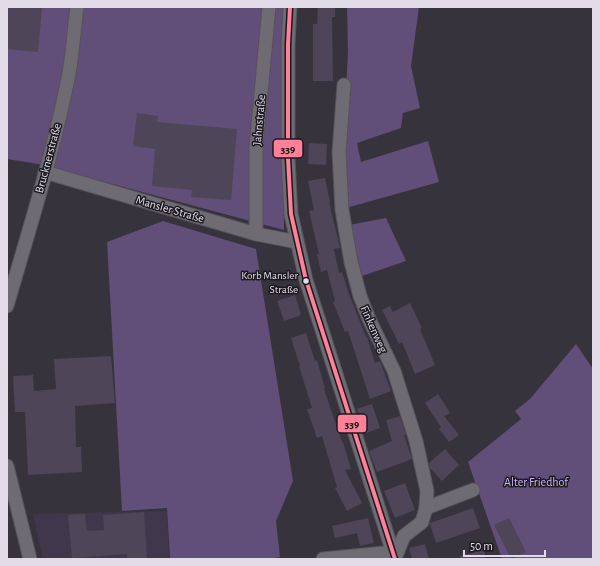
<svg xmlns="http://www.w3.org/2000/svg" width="600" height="566" font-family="'Alegreya Sans',sans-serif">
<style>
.built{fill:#41374c}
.green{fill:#614e79}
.building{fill:#4e4558}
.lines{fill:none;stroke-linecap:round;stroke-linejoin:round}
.minor-casing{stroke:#56525a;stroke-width:15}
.minor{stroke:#6e6b72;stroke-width:13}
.bus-1-casing{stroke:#1c1921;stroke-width:7}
.bus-1{stroke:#ff8098;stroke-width:4}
.bus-dot{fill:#e1dce7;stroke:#1c1921;stroke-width:1.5}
.labels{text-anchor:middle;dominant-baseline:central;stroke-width:3;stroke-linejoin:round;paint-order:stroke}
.bus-label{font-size:11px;fill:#e1dce7;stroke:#1c1921;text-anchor:end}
.street-label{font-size:12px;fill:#e1dce7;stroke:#1c1921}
.park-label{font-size:12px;fill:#d1b6f4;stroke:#1c1921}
.line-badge{stroke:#1c1921;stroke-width:1.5}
.pale-badge-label{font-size:11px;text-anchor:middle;font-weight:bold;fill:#111}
</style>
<rect width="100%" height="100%" fill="#37333c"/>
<!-- built -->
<path class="built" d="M 167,511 L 169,559 L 43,559 L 33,514 Z"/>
<!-- green -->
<g class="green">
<path d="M 7,7 L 283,7 L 284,230 L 38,164 L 7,159 Z"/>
<path d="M 347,7 L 419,7 L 411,66 L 420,108 L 403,113 L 401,128 L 357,143 L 361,162 L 428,141 L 439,182 L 346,208 L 343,151 L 348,51 Z"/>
<path d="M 386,218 L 406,261 L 362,276 L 349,225 Z"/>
<path d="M 163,221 L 256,249 L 293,481 L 276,521 L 280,557 L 268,559 L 171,559 L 170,558 L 167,508 L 122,511 L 107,242 Z"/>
<path d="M 576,344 L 593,369 L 593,559 L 502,559 L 468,462 L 521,419 L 515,411 L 530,399 Z"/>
</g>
<!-- building -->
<g class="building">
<path d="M 7,7 L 42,7 L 38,52 L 7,49 Z"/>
<path d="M 318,7 L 335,7 L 335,17 L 332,17 L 333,81 L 313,81 L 313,24 L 317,24 Z"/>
<path d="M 137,113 L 158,116 L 157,122 L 237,129 L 231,200 L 191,197 L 192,190 L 152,186 L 155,149 L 133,146 Z"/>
<path d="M 309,143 L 327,144 L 326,165 L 308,164 Z"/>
<path d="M 325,178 L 330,202 L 329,202 L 340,248 L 334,249 L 339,273 L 342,272 L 349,294 L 366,337 L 367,337 L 375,363 L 380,361 L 391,391 L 370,399 L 348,331 L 345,332 L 333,302 L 335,301 L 327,270 L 321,272 L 317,254 L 319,254 L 309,211 L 314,210 L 308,181 Z"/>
<path d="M 295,295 L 301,315 L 284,321 L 277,301 Z"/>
<path d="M 410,303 L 422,328 L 420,329 L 435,365 L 415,374 L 402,342 L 399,344 L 382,310 L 390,306 L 393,312 Z"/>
<path d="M 306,333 L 315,361 L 317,360 L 325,388 L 324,389 L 342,442 L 343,442 L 351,469 L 345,470 L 362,503 L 347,511 L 335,488 L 337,487 L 322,436 L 317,438 L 307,409 L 312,408 L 299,366 L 300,366 L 291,338 Z"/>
<path d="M 111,356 L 115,403 L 75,406 L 76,447 L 81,447 L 82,472 L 28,475 L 25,412 L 15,412 L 13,376 L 33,375 L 34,391 L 56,389 L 54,359 Z"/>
<path d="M 438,394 L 450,413 L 444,416 L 459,435 L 449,442 L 439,429 L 441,427 L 425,403 Z"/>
<path d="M 372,404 L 380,428 L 366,433 L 357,409 Z"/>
<path d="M 400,416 L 406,435 L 404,435 L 412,459 L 377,472 L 369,451 L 392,441 L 386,420 Z"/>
<path d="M 445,449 L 459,465 L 442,481 L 430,468 L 429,463 Z"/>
<path d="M 405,483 L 415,510 L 395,518 L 384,491 Z"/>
<path d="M 473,508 L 480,528 L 436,543 L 430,524 L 430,523 Z"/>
<path d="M 144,512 L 147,559 L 127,559 L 127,554 L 72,558 L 68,515 L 85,514 L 87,531 L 104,530 L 103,515 Z"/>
<path d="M 368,518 L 374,543 L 360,546 L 357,533 L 335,538 L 332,526 Z"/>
<path d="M 509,518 L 526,552 L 511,559 L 494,525 Z"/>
<path d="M 425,544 L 429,559 L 412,559 L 409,548 Z"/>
<path d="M 484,550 L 486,559 L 460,559 L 460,556 Z"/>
</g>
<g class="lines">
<defs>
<g id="minor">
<path d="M 290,7 L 288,44 L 288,158 L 291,214 L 306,280 L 395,559"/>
<path d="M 344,85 L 339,152 L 342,210 L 351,262 L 360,296 L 369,319 L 394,371 L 416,441 L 427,491 L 426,508 L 422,522 L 404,536 L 395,558"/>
<path d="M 45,172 L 256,234 L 297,242"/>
<path d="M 256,234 L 256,147 L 269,7"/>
<path d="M 7,306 C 29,229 54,152 69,73 C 73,52 74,29 77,7"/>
<path d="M 7,466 L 30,559"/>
<path d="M 426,508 L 473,490"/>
<path d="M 323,559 L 384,553 L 389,559"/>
</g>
</defs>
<!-- minor casing -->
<use href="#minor" class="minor-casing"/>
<!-- minor -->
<use href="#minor" class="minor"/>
<defs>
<path id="bus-1" d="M 290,7 L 288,44 L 288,158 L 291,214 L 306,280 L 395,559"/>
</defs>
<!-- bus-1 casing -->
<use href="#bus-1" class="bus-1-casing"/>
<!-- bus-1 -->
<use href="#bus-1" class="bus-1"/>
</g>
<!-- markers -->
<circle class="bus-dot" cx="306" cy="281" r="3.5"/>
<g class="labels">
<!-- bus labels -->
<g class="bus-label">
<text x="298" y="275">Korb Mansler<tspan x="298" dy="14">Straße</tspan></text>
</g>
<!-- street labels -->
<g class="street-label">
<text transform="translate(259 120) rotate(-85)">Jahnstraße</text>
<text transform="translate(48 158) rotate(-75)">Brucknerstraße</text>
<text transform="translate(170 209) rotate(16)">Mansler Straße</text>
<text transform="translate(374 329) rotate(66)">Finkenweg</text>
</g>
<!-- park labels -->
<g class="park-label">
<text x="536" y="482">Alter Friedhof</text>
</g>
</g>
<g class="line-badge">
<rect x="273" y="139" width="30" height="19" rx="4" fill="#ff8098"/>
<rect x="337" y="414" width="30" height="19" rx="4" fill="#ff8098"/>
</g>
<g class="pale-badge-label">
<text x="288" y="153">339</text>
<text x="352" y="428">339</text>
</g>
<!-- border -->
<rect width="600" height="566" fill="none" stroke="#e1dce7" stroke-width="16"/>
<!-- scale -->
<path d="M464 550v6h81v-6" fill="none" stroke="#e1dce7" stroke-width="2"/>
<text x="470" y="550" font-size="12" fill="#e1dce7" stroke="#1c1921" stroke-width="3" paint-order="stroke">50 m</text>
</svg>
